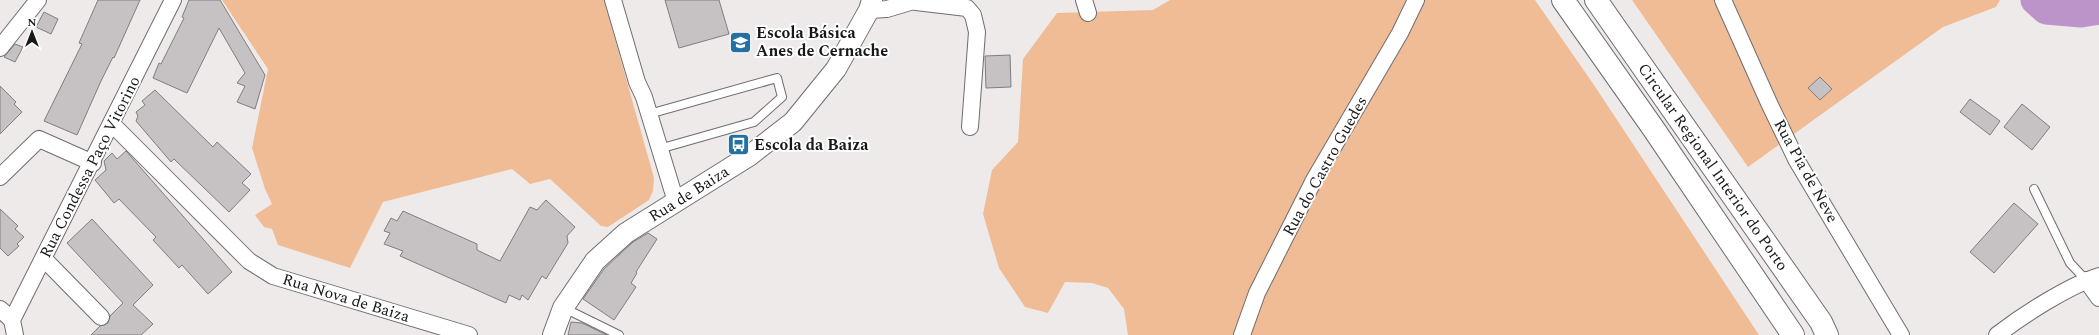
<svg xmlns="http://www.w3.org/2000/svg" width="2099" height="335" font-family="Spectral,serif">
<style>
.green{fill:#f0bc96}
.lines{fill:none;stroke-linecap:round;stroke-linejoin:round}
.river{stroke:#bc94c9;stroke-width:29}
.building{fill:#c6c2c4;stroke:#817d7f}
.service-casing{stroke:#716c6d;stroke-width:10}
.minor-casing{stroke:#716c6d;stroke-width:18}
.tertiary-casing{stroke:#716c6d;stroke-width:22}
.motorway-casing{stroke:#716c6d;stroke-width:24}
.service{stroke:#fff;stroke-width:8}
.minor{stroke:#fff;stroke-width:16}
.tertiary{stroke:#fff;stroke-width:20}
.motorway{stroke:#fff;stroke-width:22}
.labels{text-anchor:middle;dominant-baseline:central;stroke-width:4;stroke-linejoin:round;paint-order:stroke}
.poi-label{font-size:16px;font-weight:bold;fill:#191818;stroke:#fff;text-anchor:start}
.street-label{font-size:16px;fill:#191818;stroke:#fff}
</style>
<rect width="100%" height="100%" fill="#efeaea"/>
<!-- green -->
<g class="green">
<path d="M 222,0 L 604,0 L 654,178 L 653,191 L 649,200 L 608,227 L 601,226 L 550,179 L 530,184 L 512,169 L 383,202 L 350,268 L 278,245 L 272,229 L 264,227 L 255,215 L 272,204 L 265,189 L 252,148 L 268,69 Z"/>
<path d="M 1170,0 L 1535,0 L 1594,85 L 1759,335 L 1128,335 L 1124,309 L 1108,288 L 1092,283 L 1065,282 L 1048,313 L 1025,307 L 999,268 L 983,214 L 992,170 L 1018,142 L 1023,59 L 1057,13 L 1153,10 Z"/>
<path d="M 1632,0 L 2000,0 L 1996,7 L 1943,27 L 1748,167 Z"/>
</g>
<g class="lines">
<!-- river -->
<path class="river" d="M 2035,0 L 2046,10 L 2081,13 L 2099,10"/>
</g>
<!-- building -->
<g class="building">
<path d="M 98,0 L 140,0 L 114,58 L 113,57 L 101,81 L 77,135 L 44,121 L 82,44 L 79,43 Z"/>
<path d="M 189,0 L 220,0 L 265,75 L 255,109 L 237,102 L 245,86 L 237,83 L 245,73 L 219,28 L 187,93 L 153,78 L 159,63 L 161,64 L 184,18 L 182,17 Z"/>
<path d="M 665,0 L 719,0 L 729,34 L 679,48 Z"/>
<path d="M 44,12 L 58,19 L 51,34 L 36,27 Z"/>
<path d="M 15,44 L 23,47 L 15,62 L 4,57 Z"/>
<path d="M 1010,55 L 1011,87 L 986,88 L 985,56 Z"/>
<path d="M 1820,77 L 1832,89 L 1820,100 L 1808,88 Z"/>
<path d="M 0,86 L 16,102 L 14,104 L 22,112 L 0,134 Z"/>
<path d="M 155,90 L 213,147 L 217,142 L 251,174 L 242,183 L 250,190 L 229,212 L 174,159 L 171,162 L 136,121 L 138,116 L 136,112 L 145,105 L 142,101 Z"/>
<path d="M 1970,99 L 2000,121 L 1990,135 L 1960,112 Z"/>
<path d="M 2022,104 L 2050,127 L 2032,150 L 2004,127 Z"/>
<path d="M 126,151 L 232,272 L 208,294 L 182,265 L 179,268 L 153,240 L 156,237 L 119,199 L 114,203 L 95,180 L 106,170 L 104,161 L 112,153 L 117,159 Z"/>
<path d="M 546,200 L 575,227 L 567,236 L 568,243 L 546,279 L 542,276 L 528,300 L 522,295 L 520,300 L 509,295 L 506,303 L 400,256 L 403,251 L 384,244 L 390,233 L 384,231 L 391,218 L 397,221 L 403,211 L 477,244 L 477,250 L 500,261 L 530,207 L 537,210 Z"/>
<path d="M 2014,203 L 2038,224 L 1994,273 L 1970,252 Z"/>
<path d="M 0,209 L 18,226 L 15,229 L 24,237 L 17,244 L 19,246 L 8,256 L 0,248 Z"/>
<path d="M 92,219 L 153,285 L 133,305 L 153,324 L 141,335 L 91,335 L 100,326 L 108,323 L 110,316 L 123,303 L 67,243 Z"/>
<path d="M 648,233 L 657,239 L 636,272 L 637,273 L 631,283 L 636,287 L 614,320 L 583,299 L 604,269 L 633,242 Z"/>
<path d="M 571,322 L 582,323 L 607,335 L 568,335 Z"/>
</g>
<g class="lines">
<defs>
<g id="service">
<path d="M 649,114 L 777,78 L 782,97 L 754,122 L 659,149"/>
<path d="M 2034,189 L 2070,263 L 2086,280"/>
<path d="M 564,308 L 619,335"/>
</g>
<g id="minor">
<path d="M 613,0 L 637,82 L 644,97 L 676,202"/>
<path d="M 1084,0 L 1088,13"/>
<path d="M 1723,0 L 1769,103 L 1797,161 L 1901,335"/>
<path d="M 916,2 L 967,8 L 973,15 L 977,32 L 970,127"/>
<path d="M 869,10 L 887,9 L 917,0"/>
<path d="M 0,48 L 38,0"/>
<path d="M 112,124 L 249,261 L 273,276 L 469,335"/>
<path d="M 0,177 L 39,139 L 93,163"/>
<path d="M 44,259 L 101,317"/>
<path d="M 2086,280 L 2099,298"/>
<path d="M 0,309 L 12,320"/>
<path d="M 15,335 L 12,320 L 173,0"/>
<path d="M 1242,335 L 1257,293 L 1314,180 L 1400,33 L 1416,0"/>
<path d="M 1997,335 C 2023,315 2068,286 2099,276"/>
</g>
<path id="tertiary" d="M 553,335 L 563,308 L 595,261 L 626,233 L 749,156 L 793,122 L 836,69 L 869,10 L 872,0"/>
<g id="motorway">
<path d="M 1563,0 L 1653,128 L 1793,335"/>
<path d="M 1596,0 L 1821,322 L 1827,335"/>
</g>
</defs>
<!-- service casing -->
<use href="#service" class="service-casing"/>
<!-- minor casing -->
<use href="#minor" class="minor-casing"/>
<!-- tertiary casing -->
<use href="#tertiary" class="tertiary-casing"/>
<!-- motorway casing -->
<use href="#motorway" class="motorway-casing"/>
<!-- service -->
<use href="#service" class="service"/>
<!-- minor -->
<use href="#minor" class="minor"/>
<!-- tertiary -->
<use href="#tertiary" class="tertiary"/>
<!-- motorway -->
<use href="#motorway" class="motorway"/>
</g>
<!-- icons -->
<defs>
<symbol id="school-square" viewBox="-11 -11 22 22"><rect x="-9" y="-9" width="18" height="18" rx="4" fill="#2570a3" stroke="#fff"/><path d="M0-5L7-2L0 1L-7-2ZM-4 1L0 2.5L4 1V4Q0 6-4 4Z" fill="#fff"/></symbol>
<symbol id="bus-square" viewBox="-11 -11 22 22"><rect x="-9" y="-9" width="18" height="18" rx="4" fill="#2570a3" stroke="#fff"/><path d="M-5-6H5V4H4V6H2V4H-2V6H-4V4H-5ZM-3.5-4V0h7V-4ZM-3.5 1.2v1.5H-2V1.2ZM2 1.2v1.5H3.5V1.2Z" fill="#fff"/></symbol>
</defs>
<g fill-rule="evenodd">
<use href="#school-square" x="728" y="30" width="25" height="25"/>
<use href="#bus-square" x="726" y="132" width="25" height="25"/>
</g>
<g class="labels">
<!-- poi labels -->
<g class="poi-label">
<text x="756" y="33">Escola Básica<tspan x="756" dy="18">Anes de Cernache</tspan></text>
<text x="754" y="145">Escola da Baiza</text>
</g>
<!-- street labels -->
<g class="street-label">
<text transform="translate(1325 166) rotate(-61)">Rua do Castro Guedes</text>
<text transform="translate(90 167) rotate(-63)">Rua Condessa Paço Vitorino</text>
<text transform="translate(1713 167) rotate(55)">Circular Regional Interior do Porto</text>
<text transform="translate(1806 171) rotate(61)">Rua Pia de Neve</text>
<text transform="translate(689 194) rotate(-32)">Rua de Baiza</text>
<text transform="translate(346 298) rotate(17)">Rua Nova de Baiza</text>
</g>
</g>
<!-- north arrow -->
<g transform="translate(32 32)" stroke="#ffffff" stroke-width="3" paint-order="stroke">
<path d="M0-3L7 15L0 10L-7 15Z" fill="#191818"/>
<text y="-6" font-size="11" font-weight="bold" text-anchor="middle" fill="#191818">N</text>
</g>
</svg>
